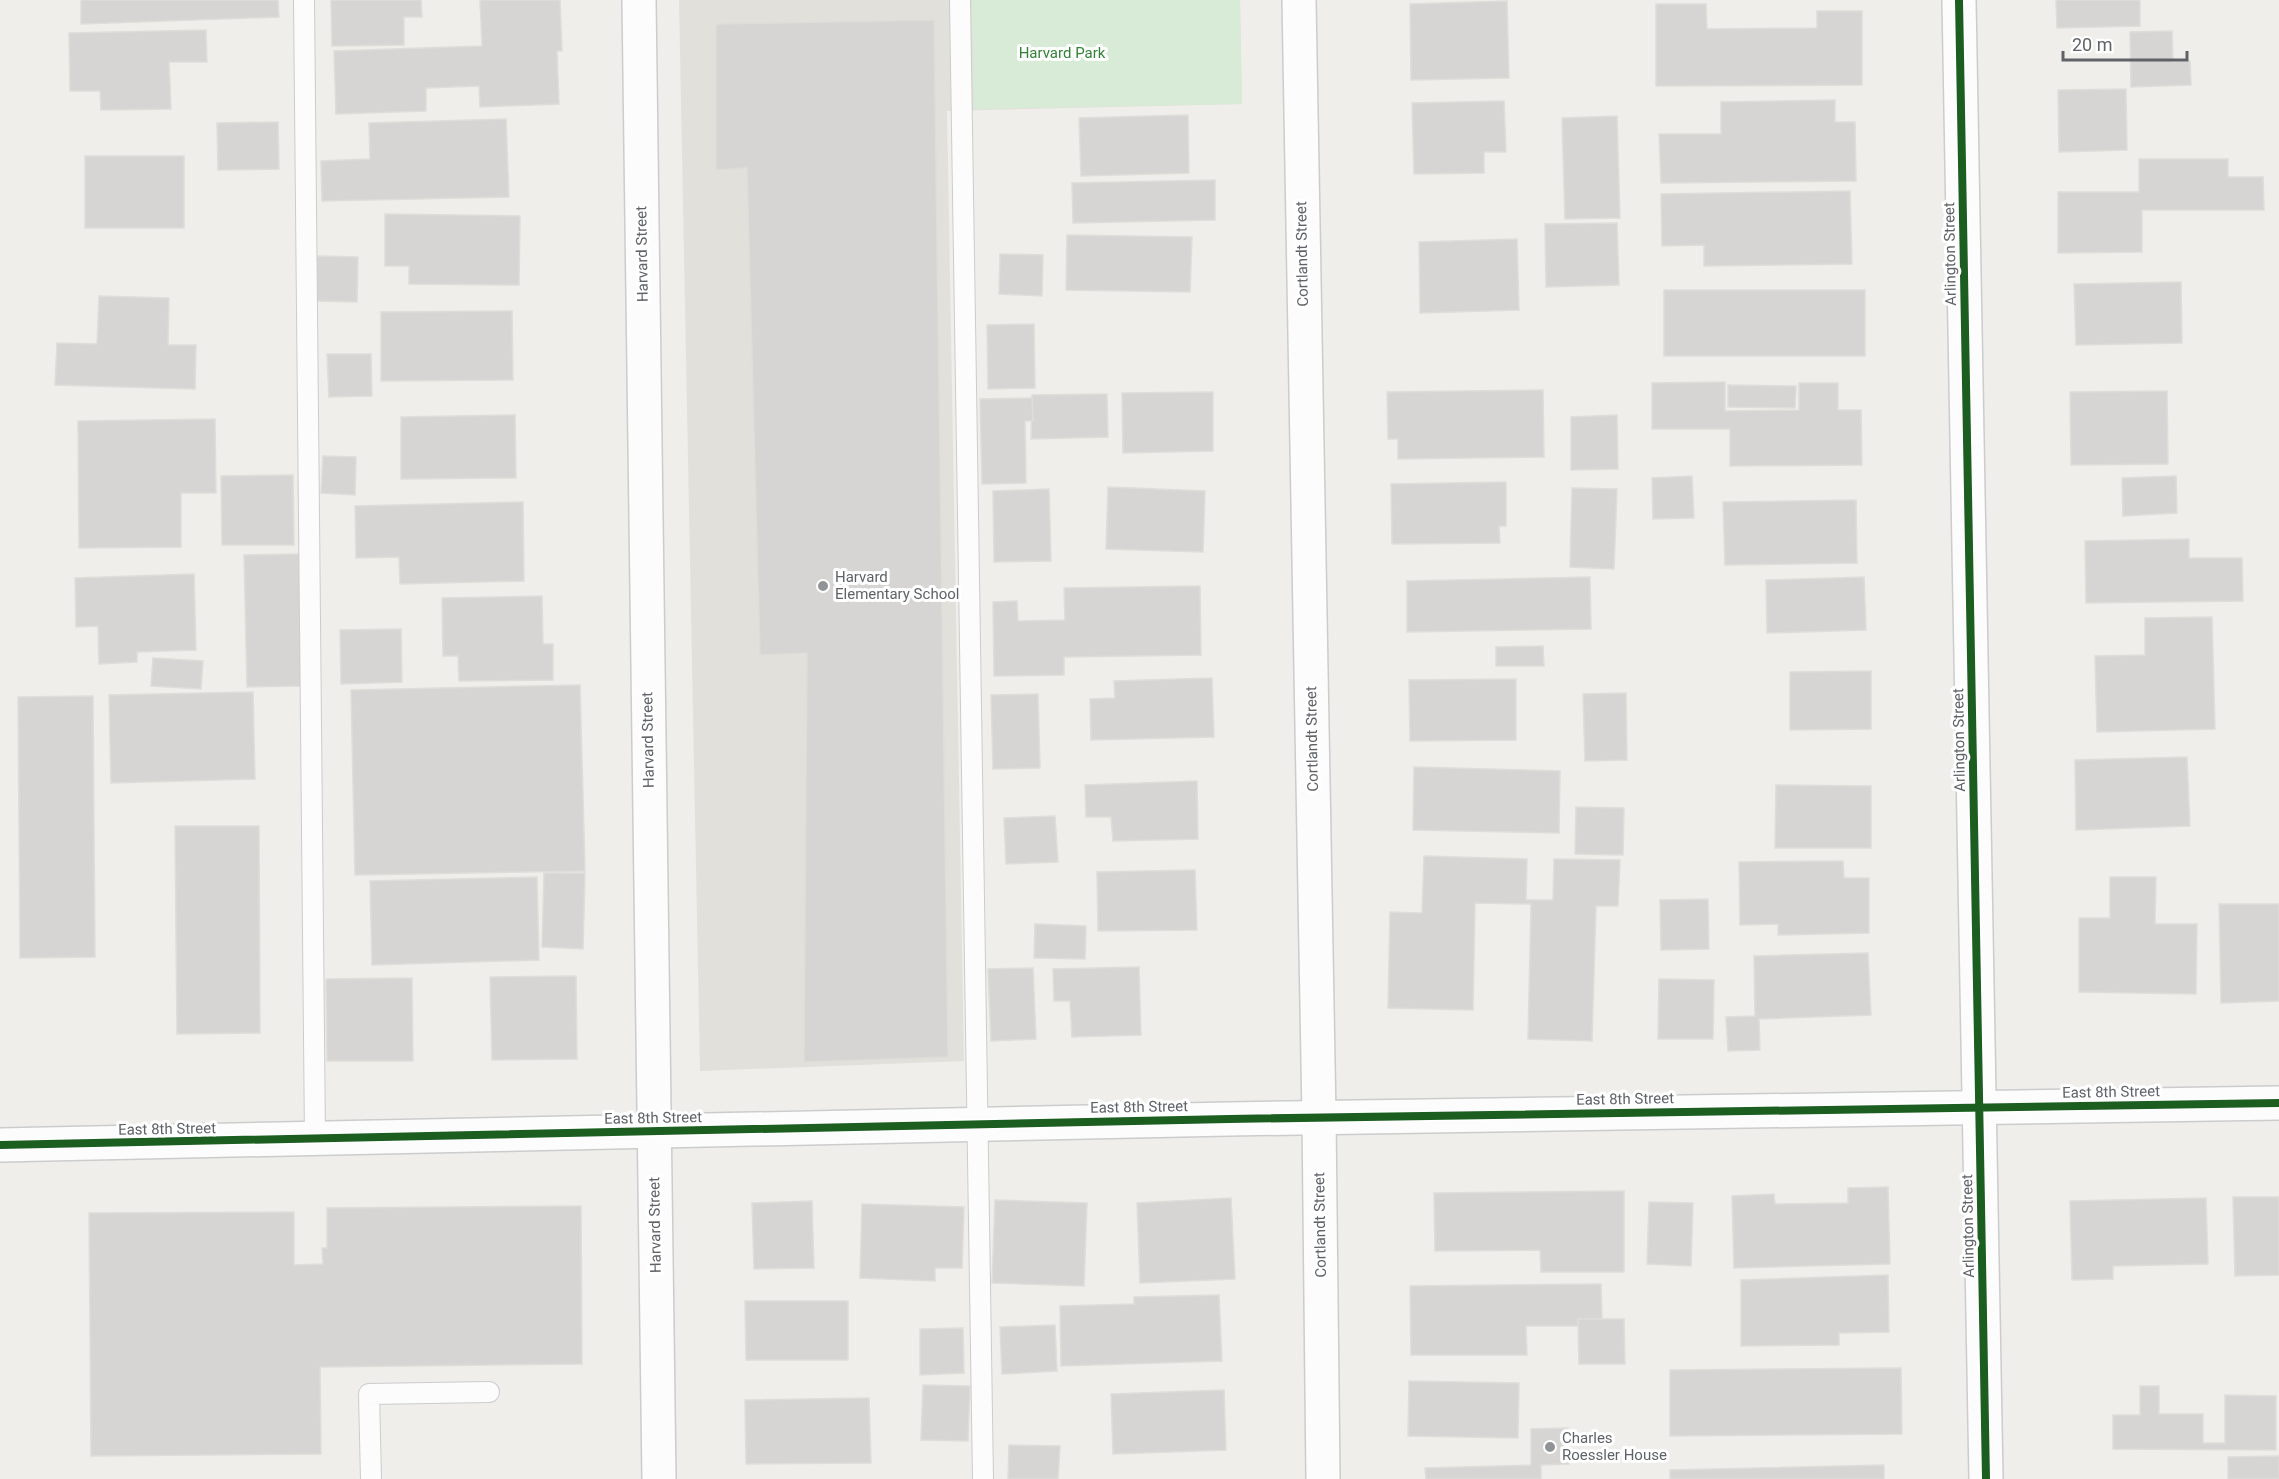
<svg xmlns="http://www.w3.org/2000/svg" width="2279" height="1479" font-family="Roboto,sans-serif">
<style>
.education{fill:#e2e0da}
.green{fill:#d8ebd6}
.building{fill:#d6d5d3;stroke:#deddd9;stroke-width:1.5}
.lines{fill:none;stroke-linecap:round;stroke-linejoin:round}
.lane-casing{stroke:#cbcccc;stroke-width:22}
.street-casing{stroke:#cbcccc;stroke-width:36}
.lane{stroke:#fdfcfc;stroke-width:20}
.street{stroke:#fdfcfc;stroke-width:33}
.cycleway-casing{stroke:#fff;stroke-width:11}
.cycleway{stroke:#1b5e20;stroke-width:8}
.poi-dot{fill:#919496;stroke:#fff;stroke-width:2}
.labels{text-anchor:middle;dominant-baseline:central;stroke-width:6;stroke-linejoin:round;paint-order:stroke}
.park-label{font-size:15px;fill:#348238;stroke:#fff}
.street-label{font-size:15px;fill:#5f6368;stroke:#fff}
.poi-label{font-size:15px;fill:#5f6368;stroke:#fff;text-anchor:start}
</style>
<rect width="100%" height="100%" fill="#efeeea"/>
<!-- education -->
<path class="education" d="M 679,0 L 1240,0 L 1242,104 L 947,111 L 964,1061 L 700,1071 Z"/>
<!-- green -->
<path class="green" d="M 972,0 L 1240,0 L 1242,104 L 974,109 Z"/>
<!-- building -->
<g class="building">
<path d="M 81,0 L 278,0 L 279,17 L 81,24 Z"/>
<path d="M 331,0 L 421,0 L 422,17 L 404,17 L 404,45 L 332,46 Z"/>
<path d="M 480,0 L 560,0 L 562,51 L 557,51 L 559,104 L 480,107 L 479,86 L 426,88 L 426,111 L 336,114 L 334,51 L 482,46 Z"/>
<path d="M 2056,0 L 2140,0 L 2140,26 L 2057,28 Z"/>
<path d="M 1507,1 L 1509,78 L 1411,80 L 1410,4 Z"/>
<path d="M 1656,4 L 1706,4 L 1707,29 L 1817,28 L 1817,11 L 1862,11 L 1862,85 L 1656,86 Z"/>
<path d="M 934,20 L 948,1057 L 804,1062 L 807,653 L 760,655 L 747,168 L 716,170 L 716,24 Z"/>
<path d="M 206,30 L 207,62 L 169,62 L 171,109 L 101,110 L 100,91 L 70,91 L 69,33 Z"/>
<path d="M 2172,31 L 2173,62 L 2190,61 L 2191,85 L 2131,87 L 2130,32 Z"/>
<path d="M 2126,89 L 2127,150 L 2059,152 L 2058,90 Z"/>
<path d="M 1835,100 L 1835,122 L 1855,122 L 1856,181 L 1661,183 L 1659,134 L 1721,134 L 1721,102 Z"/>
<path d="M 1504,101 L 1506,152 L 1484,152 L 1484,173 L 1414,174 L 1412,103 Z"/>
<path d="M 1188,115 L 1189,173 L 1081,176 L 1079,118 Z"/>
<path d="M 1617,116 L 1620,218 L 1565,219 L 1562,118 Z"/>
<path d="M 506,119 L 509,197 L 322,201 L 321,161 L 370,159 L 369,123 Z"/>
<path d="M 278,122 L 279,169 L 218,170 L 217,123 Z"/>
<rect x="85" y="156" width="99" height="72"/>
<path d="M 2139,159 L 2228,159 L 2228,177 L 2263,177 L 2264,210 L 2142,210 L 2142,252 L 2058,253 L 2058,192 L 2139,192 Z"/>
<path d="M 1215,180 L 1215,220 L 1073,223 L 1072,183 Z"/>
<path d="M 1850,191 L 1852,264 L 1704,266 L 1704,245 L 1662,246 L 1661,194 Z"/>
<path d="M 385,214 L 520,216 L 519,285 L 409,284 L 409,266 L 385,266 Z"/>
<path d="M 1617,223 L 1619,285 L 1546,287 L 1545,224 Z"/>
<path d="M 1067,235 L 1192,237 L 1190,292 L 1066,290 Z"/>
<path d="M 1517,239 L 1519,310 L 1420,313 L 1419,242 Z"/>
<path d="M 1000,254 L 1043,255 L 1042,296 L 999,294 Z"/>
<path d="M 317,256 L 358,257 L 357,302 L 317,301 Z"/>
<path d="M 2181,282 L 2182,343 L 2076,345 L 2074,284 Z"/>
<rect x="1664" y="290" width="201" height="66"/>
<path d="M 99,296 L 169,298 L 168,345 L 196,345 L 195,389 L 55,385 L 57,343 L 97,344 Z"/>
<path d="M 512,311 L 513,380 L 381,381 L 381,312 Z"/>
<path d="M 1034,324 L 1035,388 L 988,389 L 987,325 Z"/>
<path d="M 327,354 L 371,354 L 372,396 L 329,397 Z"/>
<path d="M 1725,382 L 1725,411 L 1799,410 L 1799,383 L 1838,383 L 1838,410 L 1861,410 L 1862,465 L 1730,466 L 1730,429 L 1652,429 L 1652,383 Z"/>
<path d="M 1728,385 L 1796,386 L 1795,408 L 1728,407 Z"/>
<path d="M 1543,390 L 1544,457 L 1398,459 L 1398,439 L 1388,439 L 1387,392 Z"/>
<path d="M 2167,391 L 2168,464 L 2071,465 L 2070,392 Z"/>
<path d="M 1213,392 L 1213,451 L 1123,453 L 1122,393 Z"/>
<path d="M 1107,394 L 1108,437 L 1031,439 L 1032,395 Z"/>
<path d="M 1032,398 L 1033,421 L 1025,421 L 1026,483 L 982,484 L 980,399 Z"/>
<path d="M 515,415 L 516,478 L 401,479 L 401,417 Z"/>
<path d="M 1617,415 L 1618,469 L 1571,470 L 1571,417 Z"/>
<path d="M 215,419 L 216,493 L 181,493 L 181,547 L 79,548 L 78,421 Z"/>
<path d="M 323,456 L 356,457 L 355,495 L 321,493 Z"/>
<path d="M 293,475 L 294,545 L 222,545 L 221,476 Z"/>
<path d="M 1692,476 L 1694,518 L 1653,519 L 1652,478 Z"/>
<path d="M 2176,476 L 2177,513 L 2123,516 L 2122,478 Z"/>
<path d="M 1506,482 L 1506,526 L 1499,526 L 1500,543 L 1392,544 L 1391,484 Z"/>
<path d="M 1108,487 L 1205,491 L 1203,552 L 1106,549 Z"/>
<path d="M 1572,488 L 1617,489 L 1614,569 L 1570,567 Z"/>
<path d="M 1049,489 L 1051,561 L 994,562 L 993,491 Z"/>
<path d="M 1856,500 L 1857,563 L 1725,565 L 1723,502 Z"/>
<path d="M 523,502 L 524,581 L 400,584 L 399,557 L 356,558 L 355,506 Z"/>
<path d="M 2189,539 L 2189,558 L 2242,558 L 2243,601 L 2086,603 L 2085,541 Z"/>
<path d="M 299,554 L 302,686 L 247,687 L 244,555 Z"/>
<path d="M 194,574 L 196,650 L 137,652 L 137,662 L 99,664 L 98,626 L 76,627 L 75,578 Z"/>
<path d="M 1590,577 L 1591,629 L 1407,632 L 1407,581 Z"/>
<path d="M 1864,577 L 1866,630 L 1767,633 L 1766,580 Z"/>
<path d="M 1200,586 L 1201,655 L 1064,657 L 1064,675 L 994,676 L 993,602 L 1017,601 L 1018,621 L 1065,620 L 1064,588 Z"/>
<path d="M 542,596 L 543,644 L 553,644 L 553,680 L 459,681 L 458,656 L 443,656 L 442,598 Z"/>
<path d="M 2212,617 L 2215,729 L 2097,732 L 2095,656 L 2145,655 L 2145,618 Z"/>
<path d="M 401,629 L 402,682 L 341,684 L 340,630 Z"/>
<path d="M 1543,646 L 1544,666 L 1496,666 L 1496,647 Z"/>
<path d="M 153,658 L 203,661 L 201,689 L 151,686 Z"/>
<path d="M 1871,671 L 1871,729 L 1790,730 L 1790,672 Z"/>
<path d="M 1212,678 L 1214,737 L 1091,740 L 1090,699 L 1115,698 L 1114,681 Z"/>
<path d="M 1516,679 L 1516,740 L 1410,741 L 1409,680 Z"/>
<path d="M 580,685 L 585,871 L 355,875 L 351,690 Z"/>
<path d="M 253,692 L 255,779 L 111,783 L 109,695 Z"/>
<path d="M 1626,693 L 1627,760 L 1585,761 L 1583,694 Z"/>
<path d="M 1038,694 L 1040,768 L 993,769 L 991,695 Z"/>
<path d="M 93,696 L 95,957 L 20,958 L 18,697 Z"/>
<path d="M 2187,757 L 2190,826 L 2076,830 L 2075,760 Z"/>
<path d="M 1414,767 L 1560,771 L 1559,833 L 1413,830 Z"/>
<path d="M 1197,781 L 1198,839 L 1113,841 L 1111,817 L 1086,817 L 1085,785 Z"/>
<path d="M 1776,785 L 1871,786 L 1871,848 L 1775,848 Z"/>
<path d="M 1576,807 L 1624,808 L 1623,855 L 1575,854 Z"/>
<path d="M 1055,816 L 1058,862 L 1006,864 L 1004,818 Z"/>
<path d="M 175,826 L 259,826 L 260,1033 L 177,1034 Z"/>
<path d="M 1424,856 L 1527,859 L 1526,900 L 1553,900 L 1554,859 L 1620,860 L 1618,906 L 1596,906 L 1592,1041 L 1528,1039 L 1531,904 L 1475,903 L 1473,1010 L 1388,1008 L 1390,912 L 1422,913 Z"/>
<path d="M 1843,861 L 1844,878 L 1869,878 L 1869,933 L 1778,935 L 1778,924 L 1740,925 L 1739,862 Z"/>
<path d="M 1195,870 L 1197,930 L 1098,931 L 1097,872 Z"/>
<path d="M 544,873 L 585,873 L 583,949 L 542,947 Z"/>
<path d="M 537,877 L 539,960 L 372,965 L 370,881 Z"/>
<path d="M 2110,877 L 2156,877 L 2155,924 L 2197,924 L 2196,994 L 2079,992 L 2079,918 L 2110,918 Z"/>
<path d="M 1708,899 L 1709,949 L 1661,950 L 1660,900 Z"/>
<path d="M 2219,904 L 2279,904 L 2279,1001 L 2221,1003 Z"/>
<path d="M 1035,924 L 1086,926 L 1085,959 L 1034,958 Z"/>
<path d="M 1868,953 L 1871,1015 L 1759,1019 L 1760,1050 L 1728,1051 L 1726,1017 L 1755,1016 L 1754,956 Z"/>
<path d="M 1139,967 L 1141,1035 L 1072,1037 L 1070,1001 L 1054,1001 L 1053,969 Z"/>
<path d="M 1033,968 L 1036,1039 L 991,1041 L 988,969 Z"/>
<path d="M 576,976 L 577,1059 L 492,1060 L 490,977 Z"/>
<path d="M 412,978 L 413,1061 L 327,1061 L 326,979 Z"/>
<path d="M 1659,979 L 1714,980 L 1713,1039 L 1658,1039 Z"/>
<path d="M 1888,1187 L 1890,1264 L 1734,1268 L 1732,1196 L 1774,1194 L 1775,1204 L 1848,1203 L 1848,1188 Z"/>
<path d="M 1624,1191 L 1624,1272 L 1541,1272 L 1540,1250 L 1435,1251 L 1434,1193 Z"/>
<path d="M 2233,1197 L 2279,1197 L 2279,1275 L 2235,1276 Z"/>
<path d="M 1231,1198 L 1235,1279 L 1140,1283 L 1137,1203 Z"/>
<path d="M 2206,1198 L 2208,1264 L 2113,1266 L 2113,1279 L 2072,1280 L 2070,1201 Z"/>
<path d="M 995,1200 L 1087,1203 L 1084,1286 L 992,1283 Z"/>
<path d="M 812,1201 L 814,1268 L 754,1269 L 752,1203 Z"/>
<path d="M 1649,1202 L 1693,1203 L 1691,1266 L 1647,1264 Z"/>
<path d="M 862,1204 L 964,1207 L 962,1268 L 935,1268 L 935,1281 L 860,1278 Z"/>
<path d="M 581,1206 L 582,1364 L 320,1367 L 321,1454 L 91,1456 L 89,1213 L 294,1212 L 294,1265 L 323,1264 L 322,1248 L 327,1248 L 327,1208 Z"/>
<path d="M 1888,1275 L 1889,1332 L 1839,1333 L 1839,1345 L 1741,1346 L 1741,1280 Z"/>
<path d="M 1601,1284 L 1602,1319 L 1578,1319 L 1578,1326 L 1526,1326 L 1527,1355 L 1411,1355 L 1410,1286 Z"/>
<path d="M 1219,1295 L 1222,1361 L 1061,1366 L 1060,1306 L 1134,1304 L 1134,1297 Z"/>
<path d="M 745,1301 L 848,1301 L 848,1360 L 746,1360 Z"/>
<path d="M 1578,1319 L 1624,1319 L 1625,1364 L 1579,1364 Z"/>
<path d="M 1055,1325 L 1057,1371 L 1002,1374 L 1000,1327 Z"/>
<path d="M 963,1328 L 964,1373 L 920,1375 L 920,1329 Z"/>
<path d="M 1901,1368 L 1902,1434 L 1670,1436 L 1670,1370 Z"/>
<path d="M 1409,1381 L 1519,1383 L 1518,1438 L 1408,1436 Z"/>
<path d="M 923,1385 L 970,1386 L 968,1441 L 921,1440 Z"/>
<path d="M 2140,1386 L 2159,1386 L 2159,1414 L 2203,1414 L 2203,1443 L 2225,1443 L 2225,1395 L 2276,1396 L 2276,1450 L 2113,1449 L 2113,1415 L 2140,1415 Z"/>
<path d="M 1224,1390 L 1226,1450 L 1113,1454 L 1111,1394 Z"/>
<path d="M 869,1398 L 871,1463 L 746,1464 L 745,1400 Z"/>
<path d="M 1568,1428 L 1569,1464 L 1541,1465 L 1541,1479 L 1426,1479 L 1425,1468 L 1531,1465 L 1531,1429 Z"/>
<path d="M 1009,1445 L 1060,1446 L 1058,1479 L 1008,1479 Z"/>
<path d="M 2279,1456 L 2279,1479 L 2228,1479 L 2228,1457 Z"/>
<path d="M 1884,1465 L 1884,1479 L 1670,1479 L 1670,1470 Z"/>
</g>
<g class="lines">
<defs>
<g id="lane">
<path d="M 304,0 L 315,1139"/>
<path d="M 960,0 L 983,1479"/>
<path d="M 371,1479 L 369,1394 L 489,1392"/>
</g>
<g id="street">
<path d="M 639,0 L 659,1479"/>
<path d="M 1299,0 L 1319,1117 L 1323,1479"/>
<path d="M 1959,0 L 1986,1479"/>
<path d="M 0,1145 L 1229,1119 L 2279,1103"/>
</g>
</defs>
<!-- lane casing -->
<use href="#lane" class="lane-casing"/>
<!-- street casing -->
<use href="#street" class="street-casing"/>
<!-- lane -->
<use href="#lane" class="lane"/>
<!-- street -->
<use href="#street" class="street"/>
<defs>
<g id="cycleway">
<path d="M 1959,0 L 1986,1479"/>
<path d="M 0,1145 L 1229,1119 L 2279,1103"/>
</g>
</defs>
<!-- cycleway casing -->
<use href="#cycleway" class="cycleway-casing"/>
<!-- cycleway -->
<use href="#cycleway" class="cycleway"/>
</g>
<!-- markers -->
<g class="poi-dot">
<circle cx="823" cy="586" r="6"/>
<circle cx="1550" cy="1447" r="6"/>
</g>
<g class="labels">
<!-- park labels -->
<g class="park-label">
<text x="1062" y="53">Harvard Park</text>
</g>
<!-- street labels -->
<g class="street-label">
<text transform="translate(642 254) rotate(-91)">Harvard Street</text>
<text transform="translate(1302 254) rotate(-91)">Cortlandt Street</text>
<text transform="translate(1950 254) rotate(-91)">Arlington Street</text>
<text transform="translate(1312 739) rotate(-91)">Cortlandt Street</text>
<text transform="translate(648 740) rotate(-91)">Harvard Street</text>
<text transform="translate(1959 740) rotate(-91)">Arlington Street</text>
<text transform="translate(2111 1092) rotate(-1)">East 8th Street</text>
<text transform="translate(1625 1099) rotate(-1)">East 8th Street</text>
<text transform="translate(1139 1107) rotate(-1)">East 8th Street</text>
<text transform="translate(653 1118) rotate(-1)">East 8th Street</text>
<text transform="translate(167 1129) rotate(-1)">East 8th Street</text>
<text transform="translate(655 1225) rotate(-91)">Harvard Street</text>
<text transform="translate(1320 1225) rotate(-91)">Cortlandt Street</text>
<text transform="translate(1968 1226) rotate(-91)">Arlington Street</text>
</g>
<!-- poi labels -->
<g class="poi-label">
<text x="835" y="577">Harvard<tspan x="835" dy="17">Elementary School</tspan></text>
<text x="1562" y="1438">Charles<tspan x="1562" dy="17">Roessler House</tspan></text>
</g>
</g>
<!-- scale -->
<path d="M2063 51v9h124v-9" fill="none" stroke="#5f6368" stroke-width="3"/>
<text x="2072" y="51" font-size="18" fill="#5f6368" stroke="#ffffff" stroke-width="4.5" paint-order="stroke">20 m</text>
</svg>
